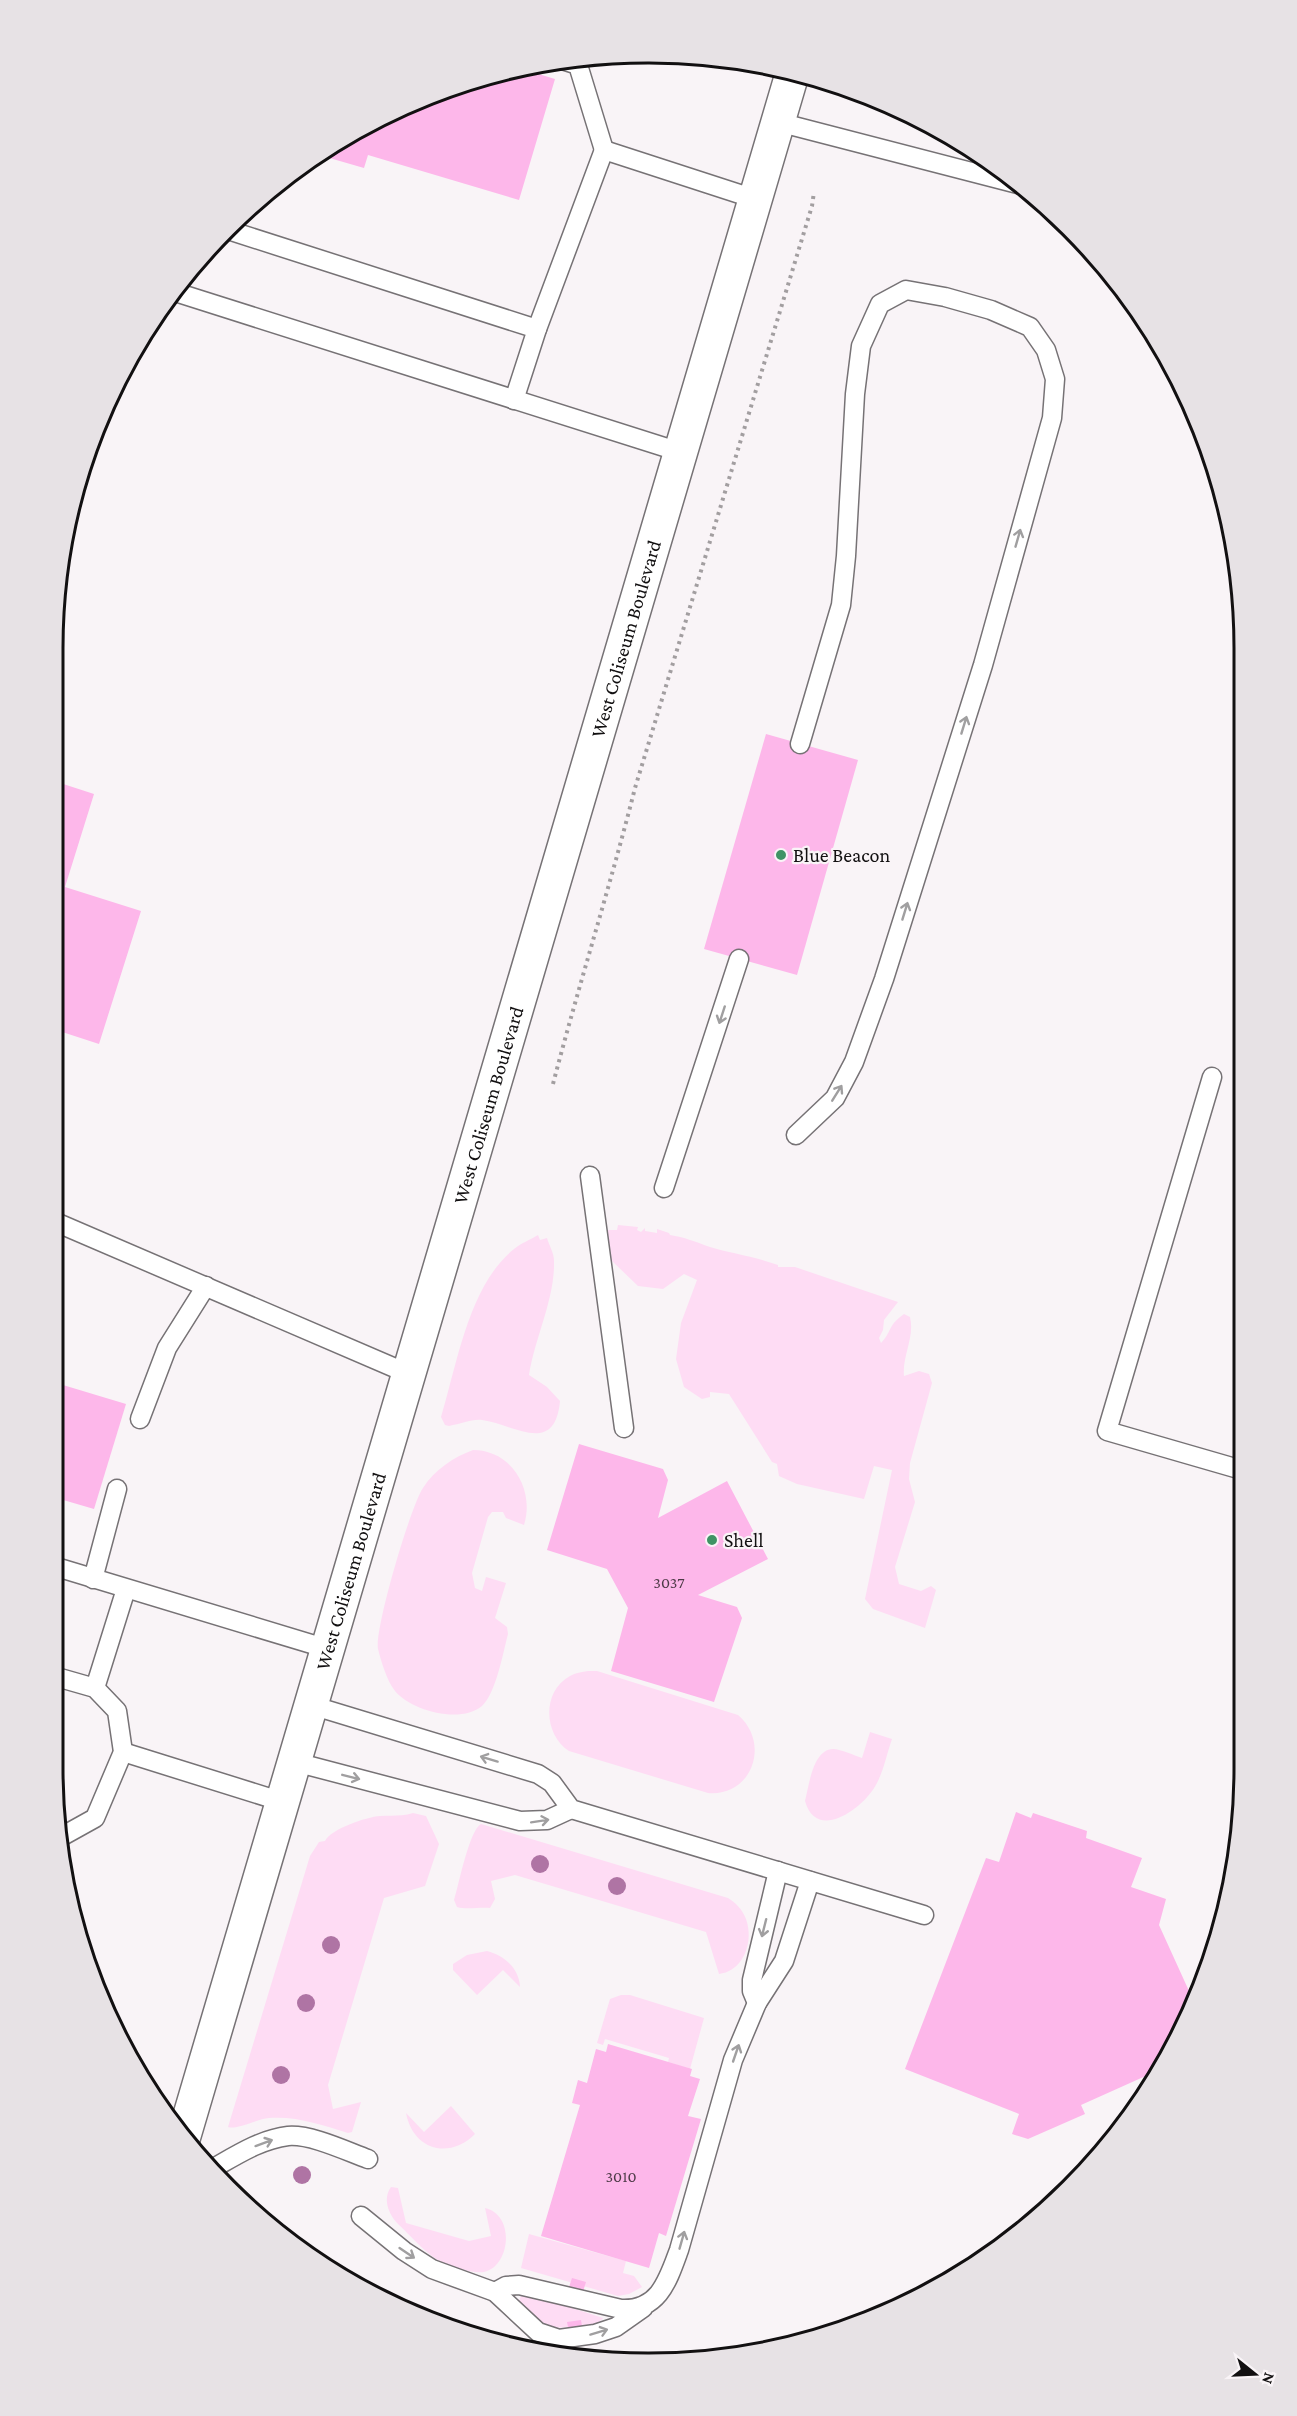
<svg xmlns="http://www.w3.org/2000/svg" width="1297" height="2416" font-family="'Crimson Pro',serif">
<style>
.green{fill:#fedcf4}
.building{fill:#fdb7ea}
.lines{fill:none;stroke-linecap:round;stroke-linejoin:round}
.service-casing{stroke:#767275;stroke-width:21}
.primary-casing{stroke:#767275;stroke-width:36}
.path{stroke:#a29ea0;stroke-width:4;stroke-dasharray:3 4.5;stroke-linecap:butt}
.service{stroke:#fff;stroke-width:18}
.primary{stroke:#fff;stroke-width:33}
.tree{fill:#af74a4}
.oneway{stroke:#a09fa0}
.poi-dot{fill:#3f9365;stroke:#f9f4f7;stroke-width:2}
.labels{text-anchor:middle;dominant-baseline:central;stroke-width:4.5;stroke-linejoin:round;paint-order:stroke}
.number-label{font-size:16px;fill:#4d3a47}
.street-label{font-size:20px;fill:#121011;stroke:#f9f4f7}
.poi-label{font-size:20px;fill:#121011;stroke:#f9f4f7;text-anchor:start}
.rim{fill:none;stroke:#121011;stroke-width:3}
</style>
<rect width="100%" height="100%" fill="#f9f4f7"/>
<!-- green -->
<g class="green">
<path d="M 618,1225 L 638,1227 L 637,1230 L 641,1232 L 645,1228 L 645,1231 L 657,1233 L 657,1229 L 669,1233 L 670,1235 C 684,1237 696,1242 710,1247 C 730,1253 756,1257 778,1265 L 778,1267 L 795,1267 L 898,1302 L 884,1320 L 883,1330 L 879,1338 L 881,1343 C 892,1332 887,1326 904,1314 L 910,1317 C 915,1337 902,1356 904,1376 L 919,1371 L 929,1374 L 932,1383 L 910,1463 L 909,1479 L 915,1502 L 895,1567 L 899,1584 L 921,1591 L 931,1586 L 936,1590 L 925,1628 L 873,1609 L 865,1599 L 892,1470 L 874,1466 L 864,1499 L 797,1484 L 779,1476 L 777,1464 L 772,1462 L 729,1394 L 710,1392 L 710,1397 L 702,1399 L 684,1387 L 676,1359 L 681,1323 L 697,1280 L 684,1274 L 663,1289 L 638,1286 L 611,1260 L 602,1230 L 617,1230 Z"/>
<path d="M 538,1235 L 540,1240 L 547,1238 C 549,1245 554,1253 554,1261 C 555,1299 535,1337 529,1375 L 547,1387 L 560,1401 C 555,1457 513,1424 482,1420 C 471,1419 461,1424 449,1426 L 445,1425 L 441,1417 C 457,1364 469,1285 514,1249 C 521,1243 530,1240 538,1235 Z"/>
<path d="M 473,1450 C 512,1450 535,1490 524,1525 L 506,1518 L 503,1512 L 492,1512 L 488,1517 L 472,1573 L 475,1588 L 482,1591 L 486,1577 L 506,1583 L 495,1618 L 507,1627 L 508,1634 C 503,1653 496,1693 482,1706 C 461,1724 411,1711 395,1691 C 387,1681 381,1661 378,1649 C 374,1630 411,1505 423,1488 C 434,1470 454,1457 473,1450 Z"/>
<path d="M 588,1671 L 597,1671 L 738,1715 C 771,1743 752,1797 708,1793 L 569,1751 C 544,1735 541,1692 570,1676 C 575,1673 582,1672 588,1671 Z"/>
<path d="M 870,1732 L 892,1739 C 886,1756 883,1776 872,1791 C 857,1812 816,1840 805,1801 C 809,1786 813,1748 834,1749 C 843,1750 853,1755 862,1758 Z"/>
<path d="M 413,1813 L 426,1816 L 439,1844 L 425,1886 L 384,1898 L 328,2085 L 333,2109 L 361,2102 L 352,2132 L 348,2133 C 322,2125 297,2116 269,2118 C 257,2119 237,2130 228,2127 L 310,1856 L 319,1842 L 325,1841 C 331,1829 366,1817 380,1816 C 391,1815 402,1817 413,1813 Z"/>
<path d="M 481,1824 L 728,1898 C 736,1903 742,1909 746,1919 C 754,1941 744,1971 719,1974 L 706,1932 L 515,1875 L 491,1881 L 495,1899 L 490,1908 C 480,1907 466,1910 457,1907 L 454,1900 C 459,1884 469,1831 481,1824 Z"/>
<path d="M 487,1951 C 505,1956 519,1968 520,1987 L 503,1970 L 477,1995 L 453,1970 L 453,1964 L 467,1955 Z"/>
<path d="M 621,1995 L 630,1995 L 704,2018 L 690,2069 L 668,2062 L 669,2058 L 605,2039 L 603,2045 L 597,2043 L 610,1999 Z"/>
<path d="M 451,2106 L 475,2134 C 449,2160 413,2150 406,2113 L 424,2132 Z"/>
<path d="M 391,2187 L 398,2188 L 406,2223 L 469,2241 L 491,2236 L 485,2208 C 516,2215 510,2267 484,2272 C 473,2274 450,2266 440,2261 C 427,2255 409,2234 398,2224 C 389,2215 382,2199 391,2187 Z"/>
<path d="M 529,2234 L 626,2261 L 623,2273 L 634,2276 L 642,2287 L 629,2294 L 618,2296 L 521,2268 Z"/>
<path d="M 521,2296 L 548,2300 L 603,2318 C 598,2325 589,2324 581,2326 C 553,2330 535,2327 519,2301 Z"/>
</g>
<!-- building -->
<g class="building">
<path d="M 522,69 L 555,79 L 519,200 L 368,155 L 364,168 L 319,155 L 351,132 L 457,84 Z"/>
<path d="M 766,734 L 858,760 L 797,975 L 704,949 Z"/>
<path d="M 54,781 L 94,794 L 65,887 L 141,911 L 99,1044 L 53,1029 Z"/>
<path d="M 53,1382 L 126,1404 L 94,1509 L 53,1497 Z"/>
<path d="M 579,1444 L 663,1469 L 668,1480 L 658,1518 L 727,1481 L 768,1559 L 698,1595 L 737,1607 L 742,1618 L 714,1702 L 611,1671 L 628,1608 L 607,1569 L 547,1550 Z"/>
<path d="M 1016,1812 L 1031,1818 L 1033,1813 L 1087,1831 L 1086,1838 L 1142,1858 L 1131,1887 L 1166,1899 L 1159,1925 L 1194,2002 L 1183,2031 L 1159,2070 L 1081,2105 L 1085,2114 L 1028,2139 L 1012,2134 L 1019,2114 L 905,2069 L 986,1858 L 999,1862 Z"/>
<path d="M 608,2044 L 692,2069 L 690,2076 L 700,2079 L 688,2116 L 701,2119 L 666,2236 L 659,2233 L 649,2268 L 541,2236 L 580,2105 L 572,2103 L 578,2080 L 587,2083 L 596,2049 L 606,2052 Z"/>
<path d="M 572,2278 L 586,2282 L 581,2298 L 567,2293 Z"/>
<path d="M 581,2320 L 584,2339 L 571,2341 L 567,2322 Z"/>
<path d="M 684,2352 L 710,2359 L 681,2362 Z"/>
</g>
<g class="lines">
<defs>
<g id="service">
<path d="M 562,60 L 578,65 L 604,150"/>
<path d="M 778,122 L 1018,184"/>
<path d="M 228,230 L 537,329"/>
<path d="M 172,291 L 680,452"/>
<path d="M 514,400 L 537,329 L 604,150 L 755,199"/>
<path d="M 1212,1077 L 1107,1431 L 1242,1470"/>
<path d="M 796,1135 L 835,1098 L 854,1062 L 884,979 L 983,665 L 1052,418 L 1055,379 L 1046,350 L 1030,327 L 991,310 L 945,297 L 906,290 L 880,304 L 861,346 L 855,394 L 846,556 L 841,605 L 800,744"/>
<path d="M 590,1176 L 624,1428"/>
<path d="M 664,1188 L 739,959"/>
<path d="M 53,1221 L 409,1374"/>
<path d="M 140,1419 L 167,1348 L 206,1286"/>
<path d="M 53,1566 L 328,1649"/>
<path d="M 93,1579 L 117,1489"/>
<path d="M 53,1676 L 95,1688 L 117,1711 L 123,1752 L 95,1818 L 59,1838"/>
<path d="M 95,1688 L 126,1589"/>
<path d="M 311,1705 L 538,1774 L 552,1783 L 571,1809 L 924,1915"/>
<path d="M 123,1752 L 283,1802"/>
<path d="M 295,1762 L 520,1821 L 547,1820 L 571,1809"/>
<path d="M 757,2003 L 752,1991 L 752,1980 L 778,1871"/>
<path d="M 212,2169 C 235,2156 261,2139 288,2136 C 311,2134 346,2151 368,2159"/>
<path d="M 361,2216 L 404,2251 L 432,2269 L 495,2292 L 538,2332 L 559,2339 L 595,2334 L 616,2327 L 643,2308"/>
<path d="M 495,2292 L 506,2286 L 519,2285 L 621,2309 C 659,2311 668,2280 679,2250 L 733,2060 L 757,2003 L 784,1961 L 810,1881"/>
</g>
<g id="primary">
<path id="s1" d="M 183,2139 L 793,71"/>
</g>
</defs>
<!-- service casing -->
<use href="#service" class="service-casing"/>
<!-- primary casing -->
<use href="#primary" class="primary-casing"/>
<!-- path -->
<path class="path" d="M 553,1084 C 579,984 610,887 635,788 L 812,206 L 814,192"/>
<!-- service -->
<use href="#service" class="service"/>
<!-- primary -->
<use href="#primary" class="primary"/>
</g>
<!-- trees -->
<g class="tree">
<circle cx="540" cy="1864" r="9"/>
<circle cx="617" cy="1886" r="9"/>
<circle cx="331" cy="1945" r="9"/>
<circle cx="306" cy="2003" r="9"/>
<circle cx="281" cy="2075" r="9"/>
<circle cx="302" cy="2175" r="9"/>
</g>
<!-- one-way arrows -->
<defs><path id="oneway-shaft" d="M-6 0H5M1.5-3L5.5 0L1.5 3" fill="none" stroke-width="1.6" stroke-linecap="round" stroke-linejoin="round" transform="scale(1.5)"/></defs>
<g class="oneway">
<use href="#oneway-shaft" transform="translate(1018 538) rotate(-74)"/>
<use href="#oneway-shaft" transform="translate(964 725) rotate(-73)"/>
<use href="#oneway-shaft" transform="translate(905 911) rotate(-73)"/>
<use href="#oneway-shaft" transform="translate(722 1015) rotate(108)"/>
<use href="#oneway-shaft" transform="translate(837 1093) rotate(-58)"/>
<use href="#oneway-shaft" transform="translate(489 1759) rotate(-163)"/>
<use href="#oneway-shaft" transform="translate(351 1777) rotate(14)"/>
<use href="#oneway-shaft" transform="translate(540 1821) rotate(-9)"/>
<use href="#oneway-shaft" transform="translate(764 1928) rotate(104)"/>
<use href="#oneway-shaft" transform="translate(736 2053) rotate(-71)"/>
<use href="#oneway-shaft" transform="translate(264 2143) rotate(-20)"/>
<use href="#oneway-shaft" transform="translate(682 2240) rotate(-74)"/>
<use href="#oneway-shaft" transform="translate(407 2253) rotate(34)"/>
<use href="#oneway-shaft" transform="translate(599 2332) rotate(-17)"/>
</g>
<!-- markers -->
<g class="poi-dot">
<circle cx="781" cy="855" r="6"/>
<circle cx="712" cy="1540" r="6"/>
</g>
<g class="labels">
<!-- number labels -->
<g class="number-label">
<text x="669" y="1582">3037</text>
<text x="621" y="2176">3010</text>
</g>
<!-- street labels -->
<g class="street-label">
<text stroke="none"><textPath href="#s1" startOffset="1564">West Coliseum Boulevard</textPath></text>
<text stroke="none"><textPath href="#s1" startOffset="1078">West Coliseum Boulevard</textPath></text>
<text stroke="none"><textPath href="#s1" startOffset="592">West Coliseum Boulevard</textPath></text>
</g>
<!-- poi labels -->
<g class="poi-label">
<text x="793" y="855">Blue Beacon</text>
<text x="724" y="1540">Shell</text>
</g>
</g>
<!-- crop -->
<path d="M0 0H1297V2416H0ZM648 63H649A585 585 0 0 1 1234 648V1768A585 585 0 0 1 649 2353H648A585 585 0 0 1 63 1768V648A585 585 0 0 1 648 63Z" fill="#e7e2e5" fill-rule="evenodd"/>
<path class="rim" d="M648 63H649A585 585 0 0 1 1234 648V1768A585 585 0 0 1 649 2353H648A585 585 0 0 1 63 1768V648A585 585 0 0 1 648 63Z"/>
<!-- north arrow -->
<g transform="translate(1255 2374) rotate(108)" stroke="#f9f4f7" stroke-width="4.5" paint-order="stroke">
<path d="M0-4.5L10 22L0 15L-10 22Z" fill="#121011"/>
<text y="-9" font-size="16" font-weight="bold" text-anchor="middle" fill="#121011">N</text>
</g>
</svg>
